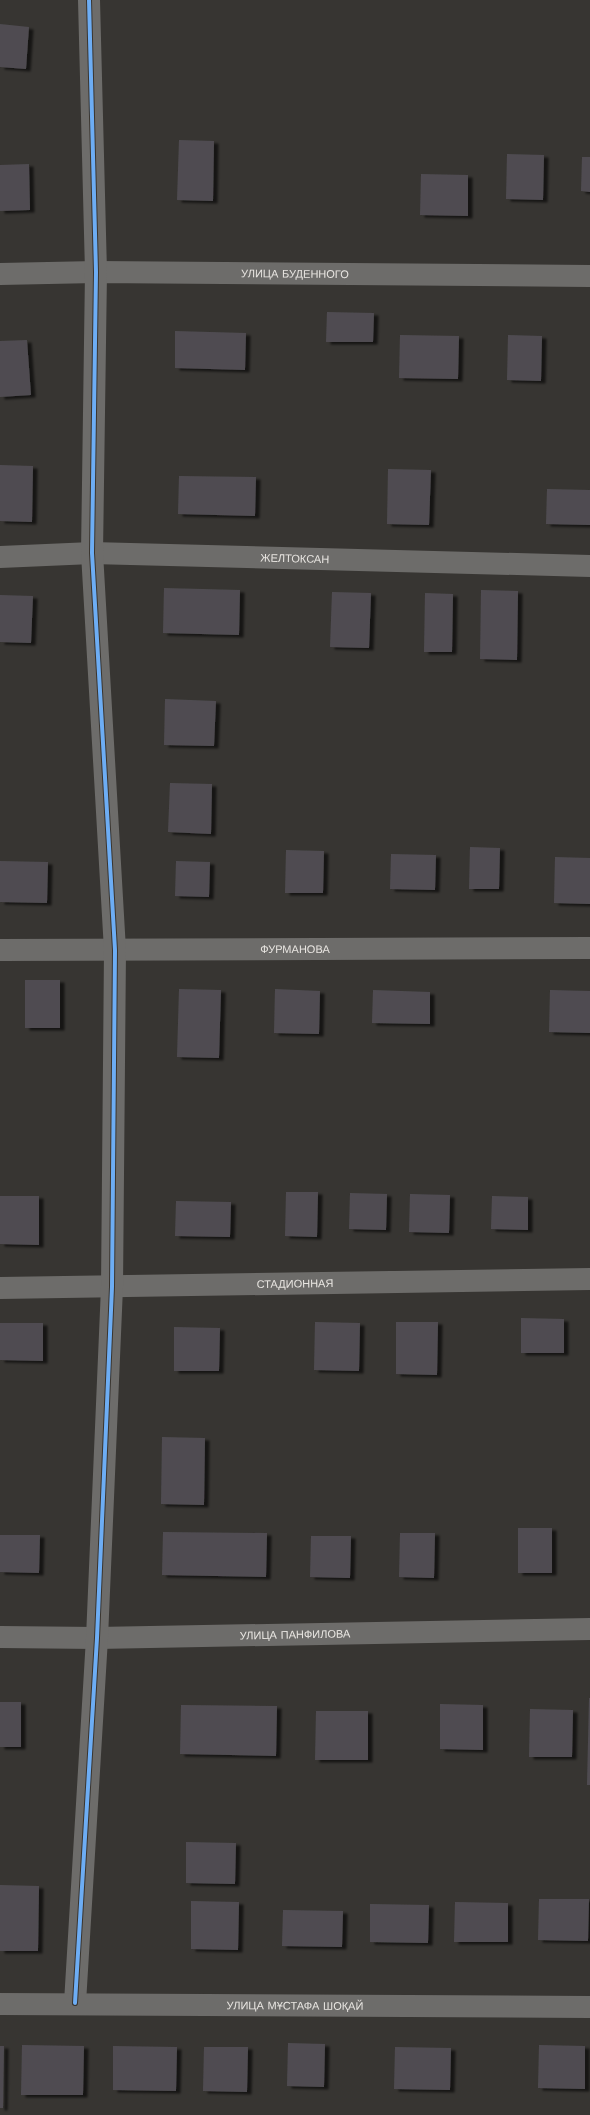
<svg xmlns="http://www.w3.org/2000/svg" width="590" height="2115" font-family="'Work Sans',sans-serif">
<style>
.building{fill:#4f4c51;filter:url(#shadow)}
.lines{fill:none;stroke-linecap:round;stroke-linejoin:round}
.minor{stroke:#6d6c6a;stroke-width:22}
.cycleway-casing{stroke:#3a352f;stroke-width:6}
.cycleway{stroke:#6dadf4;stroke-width:4}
.labels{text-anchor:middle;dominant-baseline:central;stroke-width:4;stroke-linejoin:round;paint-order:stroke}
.street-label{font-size:11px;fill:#e8e5e1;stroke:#3a352f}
</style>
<defs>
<filter id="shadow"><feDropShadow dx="4.5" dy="2.5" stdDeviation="1" flood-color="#0009"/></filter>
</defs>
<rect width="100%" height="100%" fill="#373532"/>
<!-- building -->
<g class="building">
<path d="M 0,24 L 29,27 L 26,69 L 0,67 Z"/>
<path d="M 179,140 L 214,141 L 213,201 L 177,200 Z"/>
<path d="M 507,154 L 544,155 L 543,200 L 506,199 Z"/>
<path d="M 582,157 L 590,157 L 590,192 L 581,191 Z"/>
<path d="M 29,164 L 30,210 L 0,211 L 0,165 Z"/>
<path d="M 421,174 L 468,175 L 468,216 L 420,215 Z"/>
<path d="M 327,312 L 374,313 L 373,342 L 326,342 Z"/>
<path d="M 175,331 L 246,333 L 245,370 L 175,368 Z"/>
<path d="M 400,335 L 459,336 L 458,379 L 399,378 Z"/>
<path d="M 508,335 L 542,336 L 541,381 L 507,380 Z"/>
<path d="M 27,340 L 31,395 L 0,397 L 0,341 Z"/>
<path d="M 0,465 L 33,466 L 32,522 L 0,521 Z"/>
<path d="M 388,469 L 431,470 L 429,525 L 387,524 Z"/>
<path d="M 179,476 L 256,477 L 255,516 L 178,514 Z"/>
<path d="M 547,489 L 590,490 L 590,525 L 546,524 Z"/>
<path d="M 164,588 L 240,590 L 239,635 L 163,633 Z"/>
<path d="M 481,590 L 518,591 L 517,660 L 480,659 Z"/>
<path d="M 332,592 L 371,593 L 369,648 L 330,647 Z"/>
<path d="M 425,593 L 453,594 L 452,652 L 424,652 Z"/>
<path d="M 0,595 L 33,596 L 31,643 L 0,642 Z"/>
<path d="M 165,699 L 216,701 L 214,746 L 164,745 Z"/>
<path d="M 170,783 L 212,784 L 211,834 L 168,832 Z"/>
<path d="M 470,847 L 500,848 L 499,889 L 469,889 Z"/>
<path d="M 286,850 L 324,851 L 323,893 L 285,893 Z"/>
<path d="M 391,854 L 436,855 L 435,890 L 390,889 Z"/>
<path d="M 555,857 L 590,858 L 590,904 L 554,903 Z"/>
<path d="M 0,861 L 48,862 L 47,903 L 0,902 Z"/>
<path d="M 176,861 L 210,862 L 209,897 L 175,896 Z"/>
<rect x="25" y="980" width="35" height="48"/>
<path d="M 179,989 L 221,990 L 219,1058 L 177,1057 Z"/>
<path d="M 275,989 L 320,991 L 319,1034 L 274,1033 Z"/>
<path d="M 373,990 L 430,992 L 430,1024 L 372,1023 Z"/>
<path d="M 550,990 L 590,991 L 590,1033 L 549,1032 Z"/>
<path d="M 286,1192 L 318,1192 L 317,1237 L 285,1236 Z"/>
<path d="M 350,1193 L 387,1194 L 386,1230 L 349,1229 Z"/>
<path d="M 410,1194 L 450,1195 L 449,1233 L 409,1232 Z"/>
<path d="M 0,1196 L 39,1196 L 39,1245 L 0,1244 Z"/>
<path d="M 492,1196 L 528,1197 L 528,1230 L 491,1229 Z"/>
<path d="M 176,1201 L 231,1202 L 230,1237 L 175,1236 Z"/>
<path d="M 521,1318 L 564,1319 L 564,1353 L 521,1353 Z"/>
<path d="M 315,1322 L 360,1323 L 359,1371 L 314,1370 Z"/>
<path d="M 396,1322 L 438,1322 L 437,1375 L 396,1374 Z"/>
<path d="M 0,1323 L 43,1323 L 43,1361 L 0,1360 Z"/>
<path d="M 174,1327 L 220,1328 L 219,1371 L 174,1371 Z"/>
<path d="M 162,1437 L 205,1438 L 204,1505 L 161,1504 Z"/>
<rect x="518" y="1528" width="34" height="45"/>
<path d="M 163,1532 L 267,1533 L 266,1577 L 162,1575 Z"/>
<path d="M 400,1533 L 435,1533 L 434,1578 L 399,1577 Z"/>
<path d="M 0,1535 L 40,1535 L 39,1573 L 0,1572 Z"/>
<path d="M 311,1536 L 351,1536 L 350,1578 L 310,1577 Z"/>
<path d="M 589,1698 L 590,1698 L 590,1785 L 587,1785 Z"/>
<rect x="0" y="1702" width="21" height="45"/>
<path d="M 440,1704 L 483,1705 L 483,1750 L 440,1749 Z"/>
<path d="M 181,1705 L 277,1706 L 276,1756 L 180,1754 Z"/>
<path d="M 530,1709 L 573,1710 L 572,1757 L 529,1757 Z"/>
<path d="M 316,1711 L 368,1711 L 368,1760 L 315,1760 Z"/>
<path d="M 186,1842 L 236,1843 L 235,1884 L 186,1883 Z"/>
<path d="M 0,1885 L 39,1886 L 38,1951 L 0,1951 Z"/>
<path d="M 539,1899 L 589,1899 L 588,1941 L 538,1940 Z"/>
<path d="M 191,1901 L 239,1902 L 238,1950 L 191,1949 Z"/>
<path d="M 455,1902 L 508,1903 L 508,1942 L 454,1942 Z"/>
<path d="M 370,1904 L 429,1905 L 428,1943 L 370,1942 Z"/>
<path d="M 283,1910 L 343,1911 L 342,1947 L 282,1946 Z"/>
<path d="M 288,2043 L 325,2044 L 324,2087 L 287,2086 Z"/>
<path d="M 22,2045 L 84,2046 L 83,2095 L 21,2095 Z"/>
<path d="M 539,2045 L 585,2046 L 585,2089 L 538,2088 Z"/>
<path d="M 0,2046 L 4,2046 L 3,2108 L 0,2108 Z"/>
<path d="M 113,2046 L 177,2047 L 176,2091 L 113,2090 Z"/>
<path d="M 204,2047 L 248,2047 L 247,2092 L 203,2091 Z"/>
<path d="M 395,2047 L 451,2048 L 450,2090 L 394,2089 Z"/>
</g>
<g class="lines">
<!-- minor -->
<g class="minor">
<path id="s1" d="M 0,274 L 96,272 L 590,276"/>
<path id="s2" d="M 0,557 L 92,553 L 590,566"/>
<path id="s3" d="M 0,950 L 590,948"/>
<path id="s4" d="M 0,1288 L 590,1279"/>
<path id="s5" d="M 0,1637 L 97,1638 L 590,1629"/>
<path d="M 75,2003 L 97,1638 L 112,1287 L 115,950 L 92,553 L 96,272 L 89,0"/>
<path id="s6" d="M 0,2004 L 590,2007"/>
</g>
<defs>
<path id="cycleway" d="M 75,2003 L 97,1638 L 112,1287 L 115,950 L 92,553 L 96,272 L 89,0"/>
</defs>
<!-- cycleway casing -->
<use href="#cycleway" class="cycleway-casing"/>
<!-- cycleway -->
<use href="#cycleway" class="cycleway"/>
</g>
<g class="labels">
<!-- street labels -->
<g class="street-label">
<text stroke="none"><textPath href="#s1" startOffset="295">УЛИЦА БУДЕННОГО</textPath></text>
<text stroke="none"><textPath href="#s2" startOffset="295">ЖЕЛТОКСАН</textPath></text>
<text stroke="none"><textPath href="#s3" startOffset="295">ФУРМАНОВА</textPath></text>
<text stroke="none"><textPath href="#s4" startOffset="295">СТАДИОННАЯ</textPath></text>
<text stroke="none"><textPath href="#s5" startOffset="295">УЛИЦА ПАНФИЛОВА</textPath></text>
<text stroke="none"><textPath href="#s6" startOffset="295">УЛИЦА МҰСТАФА ШОҚАЙ</textPath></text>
</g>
</g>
</svg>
